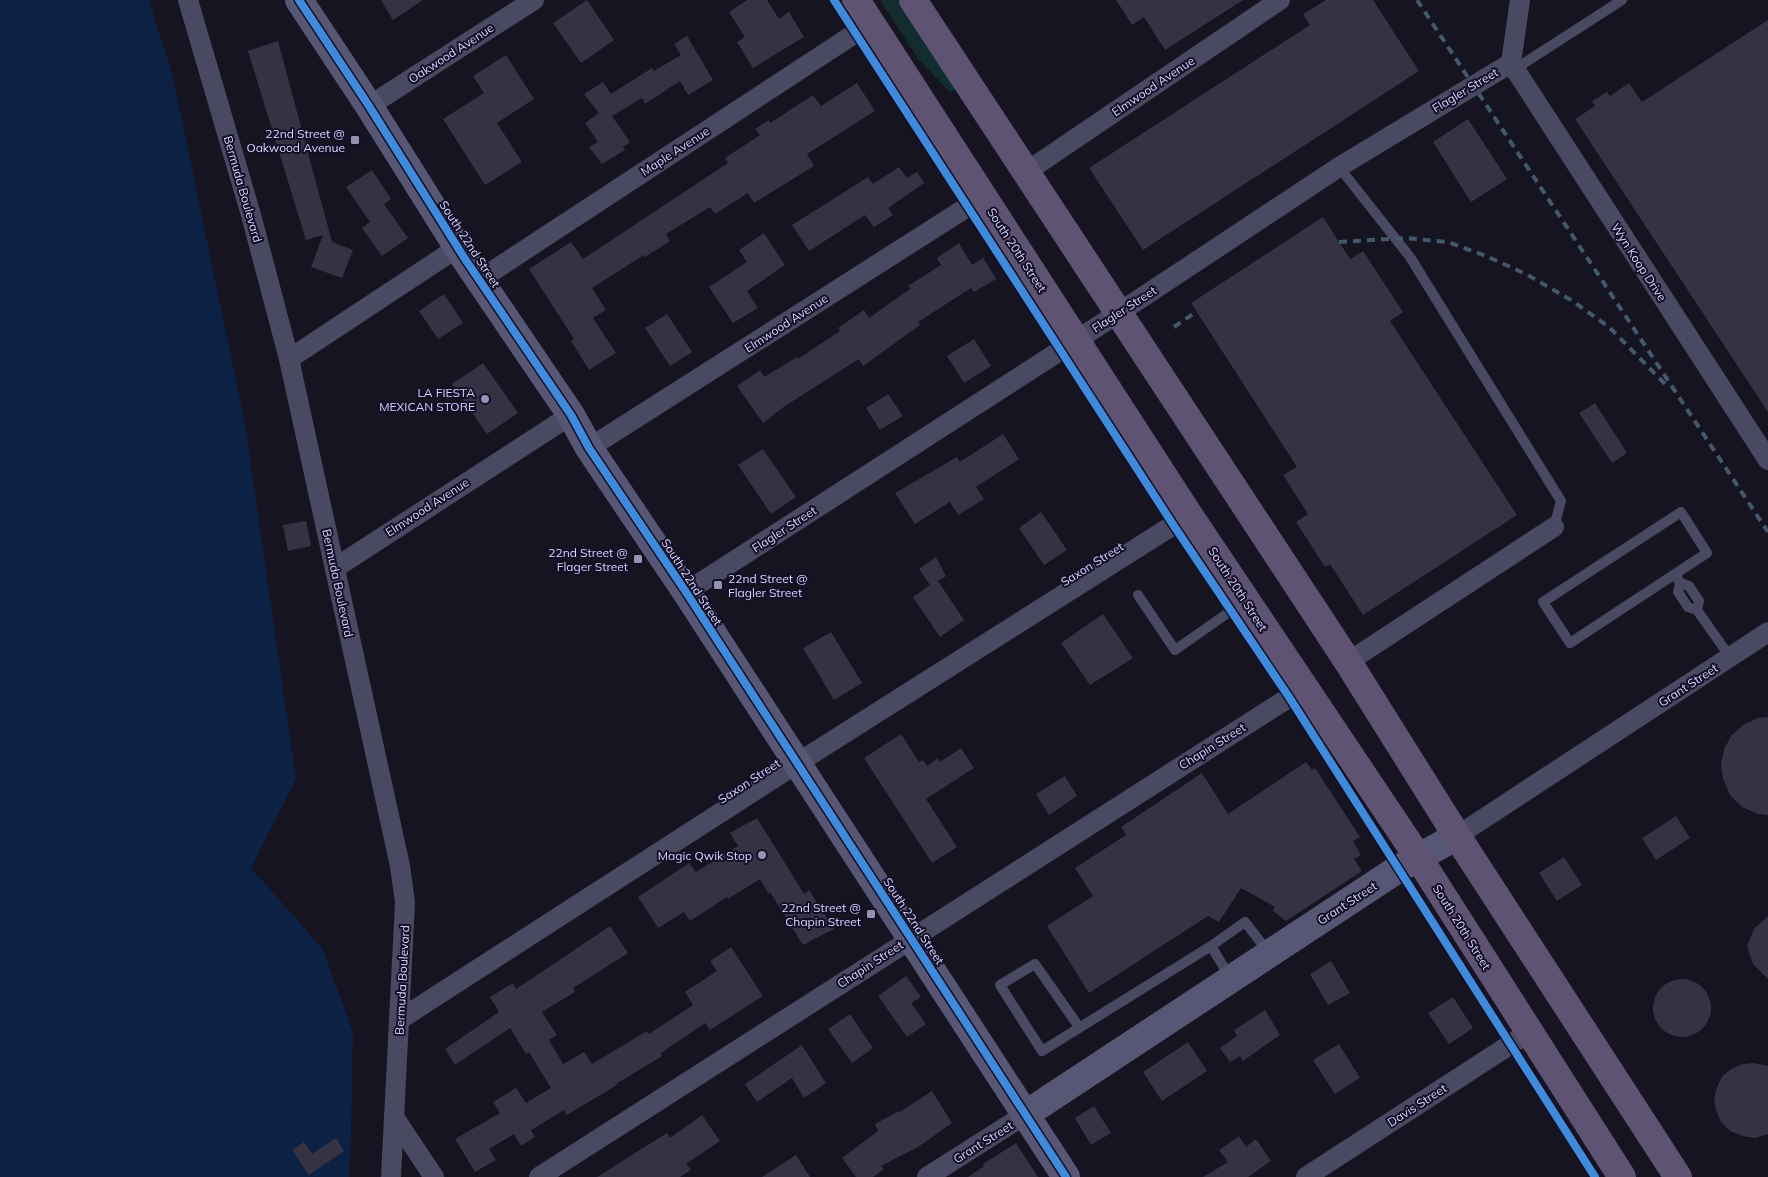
<svg xmlns="http://www.w3.org/2000/svg" width="1768" height="1177" font-family="Mulish,sans-serif">
<style>
.green{fill:#132c2d}
.water{fill:#0d2144}
.building{fill:#343243}
.lines{fill:none;stroke-linecap:round;stroke-linejoin:round}
.lane{stroke:#4a4962;stroke-width:10}
.street{stroke:#4a4962;stroke-width:20}
.secondary{stroke:#575674;stroke-width:28}
.primary{stroke:#5e5373;stroke-width:28}
.rail{stroke:#43596b;stroke-width:4;stroke-dasharray:8 6;stroke-linecap:butt}
.cycleway-casing{stroke:#130f26;stroke-width:11}
.cycleway{stroke:#408adc;stroke-width:8}
.poi-dot{fill:#9591b1;stroke:#130f26;stroke-width:2}
.labels{text-anchor:middle;dominant-baseline:central;stroke-width:4;stroke-linejoin:round;paint-order:stroke}
.street-label{font-size:12px;fill:#d9d4ff;stroke:#130f26}
.poi-label{font-size:12px;fill:#d9d4ff;stroke:#130f26;text-anchor:end}
</style>
<rect width="100%" height="100%" fill="#161421"/>
<!-- green -->
<path class="green" d="M 880,0 L 898,0 L 956,89 L 950,92 L 919,60 Z"/>
<!-- water -->
<path class="water" d="M 0,0 L 149,0 L 173,77 L 245,424 L 296,779 L 251,868 L 323,949 L 353,1032 L 350,1177 L 0,1177 Z"/>
<!-- building -->
<g class="building">
<path d="M 381,0 L 423,0 L 393,20 Z"/>
<path d="M 587,0 L 614,40 L 581,63 L 553,23 Z"/>
<path d="M 747,0 L 767,0 L 779,19 L 789,12 L 804,37 L 753,68 L 737,42 L 745,37 L 729,12 Z"/>
<path d="M 1116,0 L 1243,0 L 1165,50 L 1144,17 L 1132,25 Z"/>
<path d="M 1326,0 L 1373,0 L 1419,71 L 1143,250 L 1089,168 L 1310,25 L 1303,14 Z"/>
<path d="M 1768,20 L 1768,412 L 1575,119 L 1595,106 L 1592,101 L 1607,92 L 1610,96 L 1629,83 L 1642,102 Z"/>
<path d="M 687,36 L 713,80 L 688,95 L 680,81 L 645,104 L 642,98 L 612,116 L 630,142 L 623,147 L 625,150 L 602,164 L 589,147 L 598,142 L 585,123 L 599,113 L 584,94 L 603,82 L 611,94 L 652,68 L 654,71 L 681,55 L 674,44 Z"/>
<path d="M 278,41 L 332,242 L 353,250 L 342,278 L 311,267 L 323,235 L 306,240 L 248,51 Z"/>
<path d="M 506,55 L 534,99 L 497,123 L 522,162 L 485,185 L 443,119 L 484,93 L 473,76 Z"/>
<path d="M 857,83 L 875,111 L 807,154 L 814,166 L 754,203 L 748,193 L 715,214 L 710,207 L 666,234 L 670,241 L 645,257 L 644,255 L 592,288 L 606,310 L 593,318 L 616,353 L 589,370 L 571,341 L 574,339 L 529,269 L 571,242 L 583,259 L 728,163 L 725,158 L 760,135 L 755,129 L 769,120 L 770,123 L 813,95 L 821,106 Z"/>
<path d="M 1468,119 L 1507,179 L 1471,202 L 1433,142 Z"/>
<path d="M 899,167 L 907,178 L 917,172 L 924,183 L 888,208 L 893,215 L 874,227 L 865,215 L 809,251 L 792,225 L 868,177 L 873,184 Z"/>
<path d="M 372,170 L 391,199 L 384,204 L 408,238 L 382,256 L 362,228 L 370,222 L 346,187 Z"/>
<path d="M 1323,217 L 1350,259 L 1363,251 L 1403,312 L 1390,321 L 1517,515 L 1363,615 L 1330,564 L 1325,567 L 1296,522 L 1308,514 L 1283,475 L 1297,467 L 1191,303 Z"/>
<path d="M 764,233 L 785,265 L 747,291 L 758,308 L 733,323 L 709,287 L 747,262 L 739,250 Z"/>
<path d="M 959,243 L 972,265 L 983,258 L 996,279 L 974,292 L 971,288 L 918,322 L 920,325 L 863,366 L 859,359 L 785,406 L 763,423 L 737,386 L 760,370 L 764,377 L 797,357 L 798,359 L 840,331 L 838,328 L 864,310 L 869,318 L 910,289 L 908,286 L 941,265 L 937,258 Z"/>
<path d="M 444,294 L 463,323 L 438,339 L 419,311 Z"/>
<path d="M 667,314 L 692,352 L 670,366 L 645,328 Z"/>
<path d="M 974,339 L 991,366 L 964,383 L 947,356 Z"/>
<path d="M 483,363 L 518,413 L 487,434 L 452,384 Z"/>
<path d="M 888,394 L 903,416 L 880,430 L 866,408 Z"/>
<path d="M 1595,403 L 1627,453 L 1612,463 L 1579,413 Z"/>
<path d="M 1003,434 L 1019,459 L 976,487 L 984,499 L 958,515 L 950,502 L 915,524 L 895,493 L 957,457 L 960,462 Z"/>
<path d="M 763,449 L 796,497 L 771,514 L 738,465 Z"/>
<path d="M 1041,512 L 1067,550 L 1044,565 L 1019,528 Z"/>
<path d="M 306,521 L 311,546 L 288,551 L 283,525 Z"/>
<path d="M 936,557 L 946,576 L 938,581 L 964,620 L 940,637 L 913,597 L 930,585 L 919,569 Z"/>
<path d="M 1103,614 L 1133,658 L 1090,685 L 1061,643 Z"/>
<path d="M 831,632 L 862,683 L 834,700 L 803,648 Z"/>
<path d="M 1768,717 L 1768,815 L 1758,814 L 1742,807 L 1730,795 L 1723,779 L 1721,764 L 1724,749 L 1732,735 L 1743,725 L 1758,718 Z"/>
<path d="M 901,734 L 919,762 L 923,760 L 927,766 L 938,758 L 940,762 L 961,748 L 974,768 L 926,799 L 957,847 L 932,863 L 864,758 Z"/>
<path d="M 1306,762 L 1312,770 L 1315,768 L 1360,837 L 1353,841 L 1361,855 L 1354,859 L 1362,871 L 1286,921 L 1273,911 L 1275,907 L 1241,888 L 1219,922 L 1208,916 L 1089,993 L 1047,926 L 1093,896 L 1075,868 L 1126,835 L 1121,827 L 1202,773 L 1228,814 Z"/>
<path d="M 1065,776 L 1077,796 L 1049,815 L 1036,794 Z"/>
<path d="M 1676,816 L 1690,838 L 1656,860 L 1642,838 Z"/>
<path d="M 757,818 L 804,894 L 809,890 L 834,929 L 803,945 L 770,892 L 768,893 L 760,879 L 728,899 L 727,897 L 690,921 L 684,912 L 658,928 L 638,897 L 689,863 L 696,872 L 738,846 L 730,833 Z"/>
<path d="M 1564,857 L 1582,885 L 1557,901 L 1539,873 Z"/>
<path d="M 1768,916 L 1768,979 L 1753,964 L 1747,946 L 1754,929 Z"/>
<path d="M 610,926 L 628,953 L 573,988 L 575,992 L 542,1012 L 557,1035 L 549,1040 L 563,1064 L 584,1052 L 592,1064 L 647,1031 L 649,1034 L 693,1005 L 685,992 L 717,971 L 710,961 L 731,947 L 763,996 L 710,1030 L 705,1023 L 661,1053 L 662,1056 L 616,1084 L 617,1085 L 567,1115 L 564,1110 L 531,1130 L 535,1137 L 521,1146 L 514,1134 L 489,1149 L 496,1160 L 475,1172 L 455,1139 L 500,1113 L 493,1102 L 516,1088 L 526,1103 L 551,1088 L 529,1052 L 526,1054 L 510,1028 L 455,1065 L 445,1049 L 499,1012 L 490,997 L 513,983 L 516,989 Z"/>
<path d="M 1331,961 L 1350,993 L 1328,1005 L 1310,974 Z"/>
<path d="M 906,976 L 921,997 L 911,1003 L 926,1024 L 907,1037 L 878,996 Z"/>
<circle cx="1682" cy="1008" r="29"/>
<path d="M 1453,997 L 1473,1028 L 1449,1044 L 1428,1013 Z"/>
<path d="M 1265,1010 L 1280,1035 L 1243,1061 L 1240,1056 L 1230,1062 L 1220,1048 L 1237,1036 L 1234,1030 Z"/>
<path d="M 850,1014 L 873,1048 L 852,1063 L 828,1029 Z"/>
<path d="M 1188,1042 L 1207,1071 L 1162,1101 L 1143,1072 Z"/>
<path d="M 1339,1044 L 1360,1078 L 1335,1094 L 1313,1060 Z"/>
<path d="M 802,1045 L 826,1083 L 804,1098 L 792,1078 L 757,1102 L 745,1084 Z"/>
<path d="M 1753,1063 L 1768,1066 L 1768,1134 L 1755,1138 L 1742,1136 L 1730,1131 L 1721,1122 L 1716,1110 L 1714,1099 L 1717,1087 L 1722,1077 L 1731,1069 L 1742,1064 Z"/>
<path d="M 932,1091 L 952,1123 L 918,1147 L 881,1166 L 884,1169 L 873,1177 L 856,1177 L 842,1158 L 878,1131 L 875,1124 L 899,1111 L 900,1112 Z"/>
<path d="M 1094,1106 L 1111,1133 L 1091,1145 L 1075,1118 Z"/>
<path d="M 702,1115 L 720,1141 L 686,1164 L 691,1170 L 680,1177 L 597,1177 L 667,1133 L 670,1138 Z"/>
<path d="M 1239,1136 L 1246,1147 L 1256,1139 L 1271,1161 L 1248,1177 L 1203,1177 L 1228,1162 L 1219,1150 Z"/>
<path d="M 336,1138 L 344,1151 L 309,1175 L 292,1150 L 304,1142 L 312,1154 Z"/>
<path d="M 1016,1143 L 1038,1177 L 968,1177 L 984,1166 L 983,1164 Z"/>
<path d="M 796,1155 L 810,1177 L 762,1177 Z"/>
</g>
<g class="lines">
<!-- lane -->
<g class="lane">
<path d="M 1515,69 L 1622,0"/>
<path d="M 1339,167 L 1410,257 L 1561,501 L 1554,527"/>
<path d="M 1675,574 L 1707,553 L 1681,512 L 1543,602 L 1570,643 L 1675,574 L 1680,583 L 1689,586 L 1699,601 L 1697,610"/>
<path d="M 1680,583 L 1678,592 L 1688,607 L 1697,610 L 1730,657"/>
<path d="M 1138,595 L 1175,650 L 1245,601"/>
<path d="M 1231,979 L 1211,946 L 1245,922 L 1269,953"/>
<path d="M 1079,1027 L 1035,964 L 1000,985 L 1042,1051 L 1211,946"/>
</g>
<!-- street -->
<g class="street">
<path d="M 188,0 L 251,215 L 289,359 L 400,866 L 405,902 L 391,1177"/>
<path d="M 1511,63 L 1768,460"/>
<path d="M 369,106 L 534,0"/>
<path d="M 1026,172 L 1280,0"/>
<path d="M 479,280 L 848,38 L 870,22"/>
<path d="M 289,359 L 457,248"/>
<path d="M 589,448 L 983,197"/>
<path d="M 335,568 L 571,415"/>
<path d="M 686,592 L 1117,314 L 1339,167 L 1511,63 L 1520,0"/>
<path d="M 1348,662 L 1554,527"/>
<path d="M 1457,836 L 1768,632"/>
<path d="M 399,1020 L 796,764 L 1189,515"/>
<path d="M 394,1117 L 434,1177"/>
<path d="M 539,1177 L 1304,688"/>
<path d="M 927,1177 L 1026,1114"/>
<path d="M 1306,1177 L 1528,1033"/>
</g>
<!-- secondary -->
<g class="secondary">
<path d="M 299,0 L 369,106 L 465,259 L 571,415 L 589,448 L 686,592 L 1066,1177"/>
<path d="M 1026,1114 L 1398,869 L 1457,836"/>
</g>
<!-- primary -->
<g class="primary">
<path d="M 856,0 L 1189,515 L 1418,857 L 1622,1177"/>
<path d="M 913,0 L 1348,662 L 1457,836 L 1678,1177"/>
</g>
<!-- rail -->
<g class="rail">
<path d="M 1417,0 L 1768,532"/>
<path d="M 1339,242 L 1405,238 L 1448,242 L 1486,256 L 1526,274 L 1571,300 L 1609,327 L 1667,386"/>
<path d="M 1174,327 L 1196,312"/>
</g>
<defs>
<g id="cycleway">
<path d="M 299,0 L 369,106 L 465,259 L 571,415 L 589,448 L 686,592 L 1066,1177"/>
<path d="M 834,0 L 1174,526 L 1289,697 L 1595,1177"/>
</g>
</defs>
<!-- cycleway casing -->
<use href="#cycleway" class="cycleway-casing"/>
<!-- cycleway -->
<use href="#cycleway" class="cycleway"/>
</g>
<!-- markers -->
<g class="poi-dot">
<rect x="350" y="135" width="10" height="10" rx="2.5"/>
<circle cx="485" cy="399" r="5"/>
<rect x="633" y="554" width="10" height="10" rx="2.5"/>
<rect x="713" y="580" width="10" height="10" rx="2.5"/>
<circle cx="762" cy="855" r="5"/>
<rect x="866" y="909" width="10" height="10" rx="2.5"/>
</g>
<g class="labels">
<!-- street labels -->
<g class="street-label">
<text transform="translate(451 53) rotate(-33)">Oakwood Avenue</text>
<text transform="translate(1153 86) rotate(-34)">Elmwood Avenue</text>
<text transform="translate(1465 90) rotate(-31)">Flagler Street</text>
<text transform="translate(675 151) rotate(-33)">Maple Avenue</text>
<text transform="translate(243 189) rotate(74)">Bermuda Boulevard</text>
<text transform="translate(470 244) rotate(57)">South 22nd Street</text>
<text transform="translate(1017 250) rotate(57)">South 20th Street</text>
<text transform="translate(1639 262) rotate(57)">Wyn Koop Drive</text>
<text transform="translate(1124 309) rotate(-33)">Flagler Street</text>
<text transform="translate(786 323) rotate(-33)">Elmwood Avenue</text>
<text transform="translate(427 507) rotate(-33)">Elmwood Avenue</text>
<text transform="translate(784 529) rotate(-33)">Flagler Street</text>
<text transform="translate(1092 564) rotate(-32)">Saxon Street</text>
<text transform="translate(692 582) rotate(57)">South 22nd Street</text>
<text transform="translate(338 583) rotate(78)">Bermuda Boulevard</text>
<text transform="translate(1238 589) rotate(57)">South 20th Street</text>
<text transform="translate(1688 685) rotate(-33)">Grant Street</text>
<text transform="translate(1212 746) rotate(-32)">Chapin Street</text>
<text transform="translate(749 781) rotate(-33)">Saxon Street</text>
<text transform="translate(1347 903) rotate(-33)">Grant Street</text>
<text transform="translate(914 921) rotate(57)">South 22nd Street</text>
<text transform="translate(1462 927) rotate(58)">South 20th Street</text>
<text transform="translate(870 964) rotate(-33)">Chapin Street</text>
<text transform="translate(402 980) rotate(-87)">Bermuda Boulevard</text>
<text transform="translate(1417 1105) rotate(-33)">Davis Street</text>
<text transform="translate(983 1142) rotate(-32)">Grant Street</text>
</g>
<!-- poi labels -->
<g class="poi-label">
<text x="345" y="133">22nd Street @<tspan x="345" dy="14">Oakwood Avenue</tspan></text>
<text x="475" y="392">LA FIESTA<tspan x="475" dy="14">MEXICAN STORE</tspan></text>
<text x="628" y="552">22nd Street @<tspan x="628" dy="14">Flager Street</tspan></text>
<text x="728" y="578" text-anchor="start">22nd Street @<tspan x="728" dy="14">Flagler Street</tspan></text>
<text x="752" y="855">Magic Qwik Stop</text>
<text x="861" y="907">22nd Street @<tspan x="861" dy="14">Chapin Street</tspan></text>
</g>
</g>
</svg>
